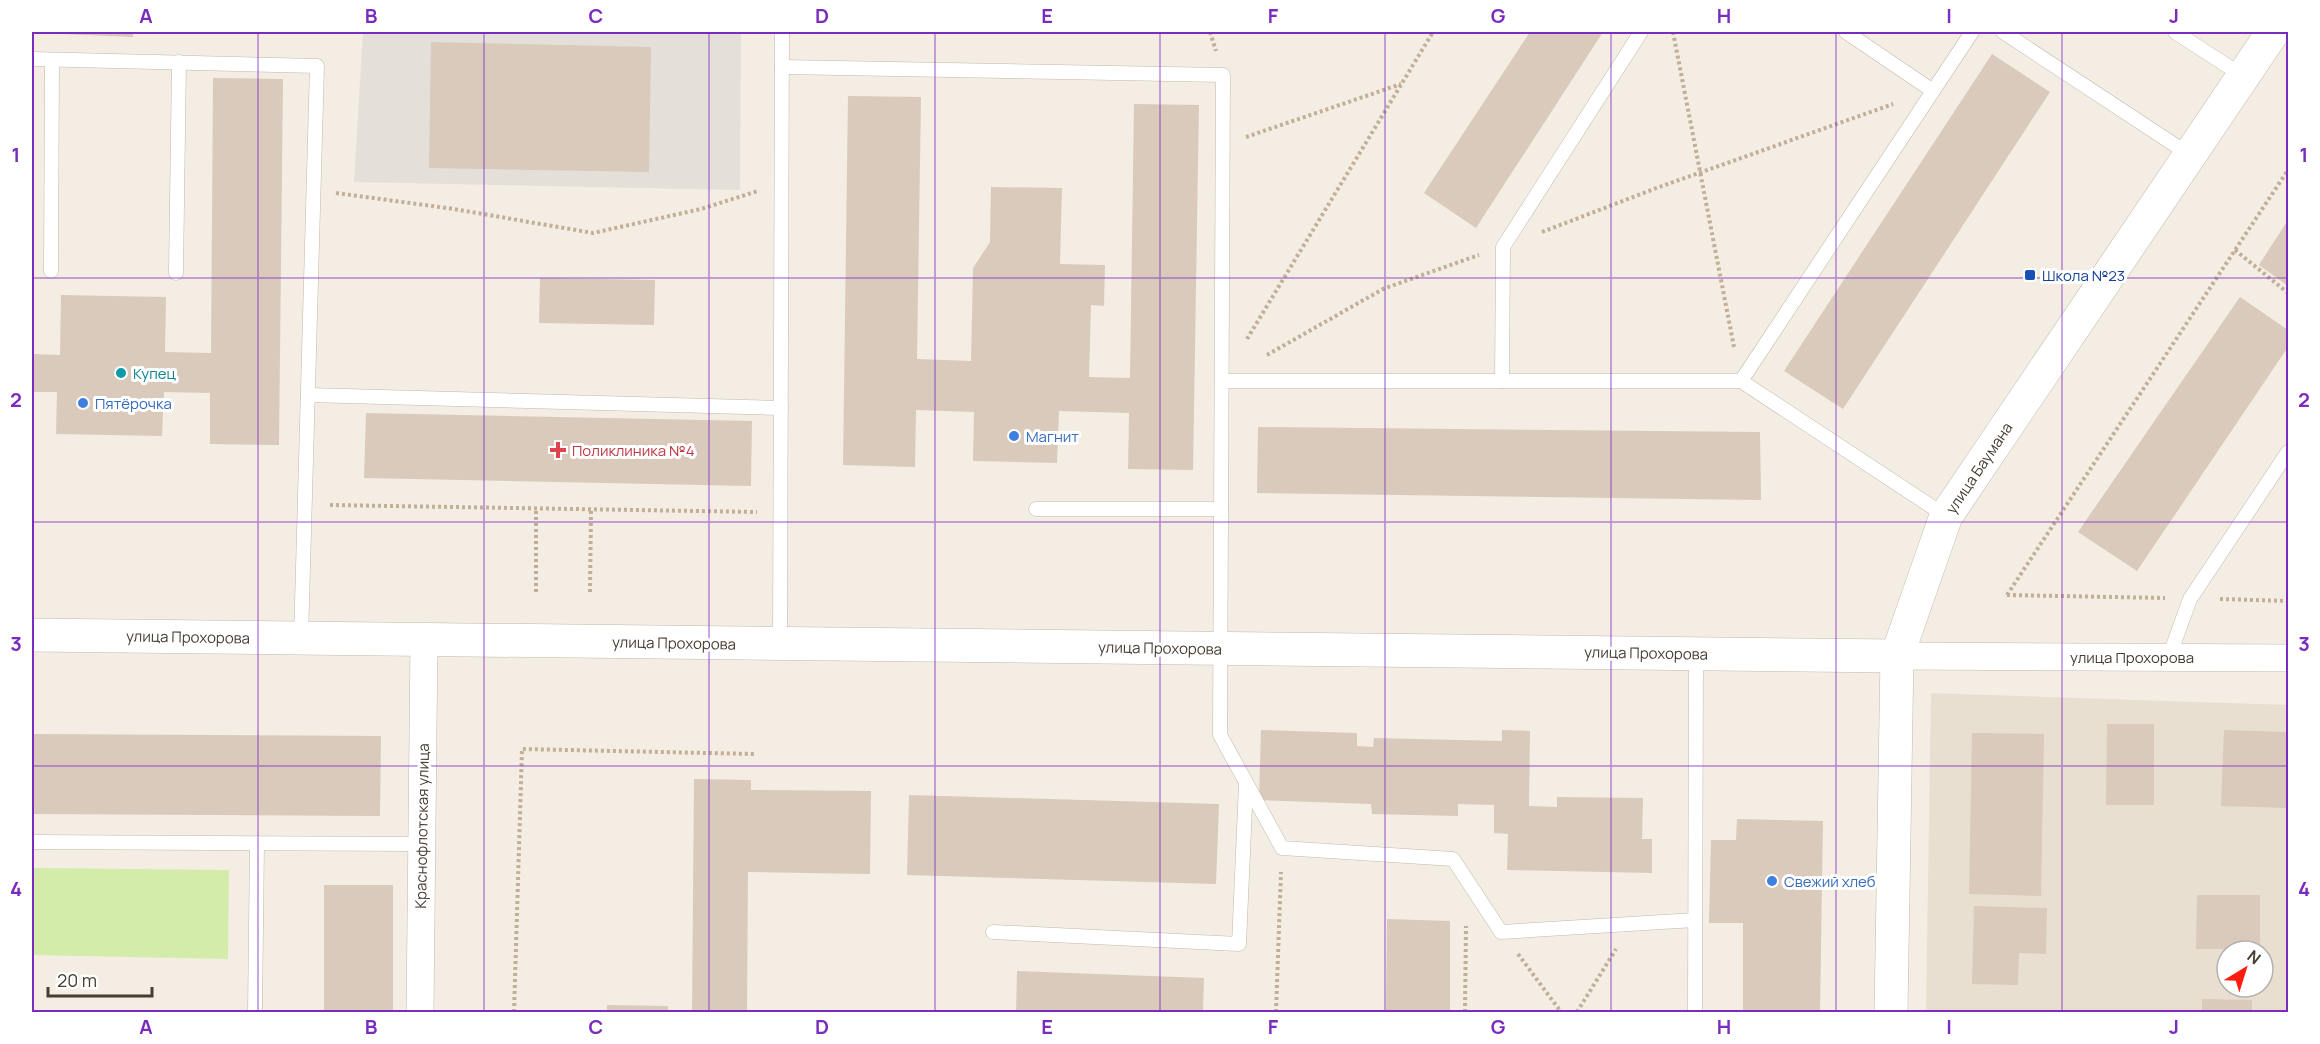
<svg xmlns="http://www.w3.org/2000/svg" width="2320" height="1044" font-family="Manrope,sans-serif">
<style>
.residential{fill:#e8dfd1;fill-rule:evenodd}
.industrial{fill:#e5dfd9}
.green{fill:#d4eca9}
.building{fill:#d9cabb}
.lines{fill:none;stroke-linecap:round;stroke-linejoin:round}
.service-casing{stroke:#c3b7a9;stroke-width:15}
.minor-casing{stroke:#c3b7a9;stroke-width:28}
.tertiary-casing{stroke:#c3b7a9;stroke-width:34}
.path{stroke:#c3ae96;stroke-width:4;stroke-dasharray:3 3;stroke-linecap:butt}
.service{stroke:#fff;stroke-width:14}
.minor{stroke:#fff;stroke-width:27}
.tertiary{stroke:#fff;stroke-width:33}
.grid{fill:none;stroke:#7b2cbf;stroke-width:1.5;stroke-opacity:0.55}
.transit-dot{fill:#1a4fb4;stroke:#fff;stroke-width:2}
.culture-dot{fill:#0f9aa8;stroke:#fff;stroke-width:2}
.shop-dot{fill:#3f7fe0;stroke:#fff;stroke-width:2}
.health-dot{fill:#e0444e;stroke:#fff;stroke-width:2}
.labels{text-anchor:middle;dominant-baseline:central;stroke-width:6;stroke-linejoin:round;paint-order:stroke}
.transit-label{font-size:15px;fill:#164399;stroke:#fff;text-anchor:start}
.culture-label{font-size:15px;fill:#0d838f;stroke:#fff;text-anchor:start}
.shop-label{font-size:15px;fill:#366cbe;stroke:#fff;text-anchor:start}
.health-label{font-size:15px;fill:#be3a42;stroke:#fff;text-anchor:start}
.street-label{font-size:15px;fill:#463d33;stroke:#fff}
.neatline{fill:none;stroke:#7b2cbf;stroke-width:2}
.grid-label{font-size:20px;text-anchor:middle;font-weight:bold;fill:#7b2cbf}
</style>
<rect width="100%" height="100%" fill="#f4ede4"/>
<!-- residential -->
<path class="residential" d="M 1931,693 L 2288,705 L 2288,1012 L 1926,1012 ZM 2227,951 L 2263,951 L 2263,987 L 2227,987 Z"/>
<!-- industrial -->
<path class="industrial" d="M 363,32 L 741,32 L 740,190 L 354,182 Z"/>
<!-- green -->
<path class="green" d="M 32,868 L 229,870 L 228,959 L 32,955 Z"/>
<!-- building -->
<g class="building">
<path d="M 61,32 L 133,32 L 133,37 L 61,34 Z"/>
<path d="M 1530,32 L 1603,32 L 1476,228 L 1424,193 Z"/>
<path d="M 431,42 L 651,47 L 649,172 L 429,168 Z"/>
<path d="M 1992,54 L 2050,92 L 1843,409 L 1784,371 Z"/>
<path d="M 213,78 L 283,79 L 279,445 L 210,444 L 210,393 L 164,392 L 162,436 L 56,434 L 57,392 L 32,392 L 32,354 L 60,355 L 61,295 L 166,297 L 165,352 L 211,353 Z"/>
<path d="M 848,96 L 921,97 L 917,359 L 971,361 L 973,268 L 990,242 L 991,187 L 1062,188 L 1060,264 L 1105,265 L 1104,306 L 1091,305 L 1089,377 L 1130,378 L 1134,104 L 1199,105 L 1193,470 L 1128,469 L 1129,413 L 1059,411 L 1057,463 L 973,461 L 974,412 L 916,410 L 915,467 L 843,465 Z"/>
<path d="M 2288,220 L 2288,286 L 2259,265 Z"/>
<path d="M 540,278 L 655,280 L 654,325 L 539,323 Z"/>
<path d="M 2240,297 L 2288,330 L 2288,347 L 2137,571 L 2078,532 Z"/>
<path d="M 366,413 L 752,421 L 751,486 L 364,478 Z"/>
<path d="M 1258,427 L 1760,432 L 1761,500 L 1257,493 Z"/>
<path d="M 2107,724 L 2154,724 L 2154,805 L 2106,805 Z"/>
<path d="M 1261,730 L 1357,733 L 1357,746 L 1373,747 L 1374,738 L 1502,741 L 1502,730 L 1530,731 L 1529,806 L 1557,807 L 1557,797 L 1643,798 L 1642,839 L 1652,839 L 1652,873 L 1507,870 L 1508,834 L 1494,833 L 1494,805 L 1458,804 L 1458,816 L 1372,814 L 1371,804 L 1259,800 Z"/>
<path d="M 2224,730 L 2288,732 L 2288,808 L 2221,806 Z"/>
<path d="M 1972,733 L 2044,734 L 2041,896 L 1969,894 Z"/>
<path d="M 32,734 L 381,736 L 380,816 L 32,814 Z"/>
<path d="M 694,779 L 751,780 L 751,790 L 871,791 L 870,874 L 748,872 L 747,1012 L 692,1012 Z"/>
<path d="M 909,795 L 1219,804 L 1216,884 L 907,875 Z"/>
<path d="M 1737,819 L 1823,821 L 1820,1012 L 1743,1012 L 1743,923 L 1709,923 L 1711,840 L 1736,840 Z"/>
<rect x="324" y="885" width="69" height="127"/>
<path d="M 2197,895 L 2260,895 L 2260,949 L 2196,949 Z"/>
<path d="M 1974,906 L 2047,908 L 2046,954 L 2019,953 L 2018,985 L 1972,984 Z"/>
<path d="M 1387,919 L 1450,921 L 1450,1012 L 1386,1012 Z"/>
<path d="M 1017,971 L 1204,978 L 1203,1012 L 1016,1012 Z"/>
<path d="M 2202,999 L 2252,1000 L 2252,1012 L 2202,1012 Z"/>
<path d="M 607,1005 L 668,1006 L 668,1012 L 607,1012 Z"/>
</g>
<g class="lines">
<defs>
<g id="service">
<path d="M 1846,32 L 1933,91"/>
<path d="M 2003,32 L 2190,155"/>
<path d="M 2175,32 L 2243,76"/>
<path d="M 32,59 L 317,66 L 301,639"/>
<path d="M 782,67 L 1223,75 L 1220,735 L 1282,848 L 1453,859 L 1501,932 L 1695,920"/>
<path d="M 51,271 L 52,60"/>
<path d="M 176,273 L 179,62"/>
<path d="M 1222,381 L 1741,381 L 1972,32"/>
<path d="M 1502,381 L 1503,247 L 1641,32"/>
<path d="M 1741,381 L 1946,516"/>
<path d="M 308,395 L 781,408"/>
<path d="M 1036,509 L 1221,509"/>
<path d="M 780,644 L 782,32"/>
<path d="M 2169,657 L 2190,599 L 2288,452"/>
<path d="M 32,842 L 422,844"/>
<path d="M 993,932 L 1239,944 L 1246,784"/>
<path d="M 255,1012 L 257,843"/>
<path d="M 1695,1012 L 1696,654"/>
</g>
<g id="minor">
<path d="M 1897,656 L 2288,658"/>
<path d="M 420,1012 L 424,640"/>
</g>
<g id="tertiary">
<path d="M 32,635 L 1897,656"/>
<path d="M 1891,1012 L 1897,656 L 1946,516 L 2273,32"/>
</g>
</defs>
<!-- service casing -->
<use href="#service" class="service-casing"/>
<!-- minor casing -->
<use href="#minor" class="minor-casing"/>
<!-- tertiary casing -->
<use href="#tertiary" class="tertiary-casing"/>
<!-- path -->
<g class="path">
<path d="M 1210,32 L 1216,51"/>
<path d="M 1673,32 L 1734,347"/>
<path d="M 1246,137 L 1401,84"/>
<path d="M 336,193 L 454,209 L 593,233 L 701,209 L 758,191"/>
<path d="M 1542,232 L 1654,189 L 1893,104"/>
<path d="M 2235,250 L 2288,293"/>
<path d="M 1247,339 L 1433,32"/>
<path d="M 1267,355 L 1383,289 L 1479,255"/>
<path d="M 330,505 L 757,512"/>
<path d="M 536,592 L 536,508"/>
<path d="M 590,592 L 591,509"/>
<path d="M 2007,595 L 2288,170"/>
<path d="M 2007,595 L 2165,598"/>
<path d="M 2220,599 L 2288,601"/>
<path d="M 1518,954 L 1561,1012"/>
<path d="M 514,1012 L 522,749 L 754,754"/>
<path d="M 1276,1012 L 1281,872"/>
<path d="M 1465,1012 L 1466,926"/>
<path d="M 1577,1012 L 1616,949"/>
</g>
<!-- service -->
<use href="#service" class="service"/>
<!-- minor -->
<use href="#minor" class="minor"/>
<!-- tertiary -->
<use href="#tertiary" class="tertiary"/>
</g>
<!-- grid -->
<path class="grid" d="M 258,32 L 258,1012M 484,32 L 484,1012M 709,32 L 709,1012M 935,32 L 935,1012M 1160,32 L 1160,1012M 1385,32 L 1385,1012M 1611,32 L 1611,1012M 1836,32 L 1836,1012M 2062,32 L 2062,1012M 32,278 L 2288,278M 32,522 L 2288,522M 32,766 L 2288,766"/>
<!-- markers -->
<rect class="transit-dot" x="2024" y="269" width="12" height="12" rx="3"/>
<circle class="culture-dot" cx="121" cy="373" r="6"/>
<g class="shop-dot">
<circle cx="83" cy="403" r="6"/>
<circle cx="1014" cy="436" r="6"/>
<circle cx="1772" cy="881" r="6"/>
</g>
<path class="health-dot" d="M555 441h6v6h6v6h-6v6h-6v-6h-6v-6h6z"/>
<g class="labels">
<!-- transit labels -->
<g class="transit-label">
<text x="2042" y="275">Школа №23</text>
</g>
<!-- culture labels -->
<g class="culture-label">
<text x="133" y="373">Купец</text>
</g>
<!-- shop labels -->
<g class="shop-label">
<text x="95" y="403">Пятёрочка</text>
<text x="1026" y="436">Магнит</text>
<text x="1784" y="881">Свежий хлеб</text>
</g>
<!-- health labels -->
<g class="health-label">
<text x="572" y="450">Поликлиника №4</text>
</g>
<!-- street labels -->
<g class="street-label">
<text transform="translate(1979 468) rotate(-56)">улица Баумана</text>
<text transform="translate(188 637) rotate(1)">улица Прохорова</text>
<text transform="translate(674 643) rotate(1)">улица Прохорова</text>
<text transform="translate(1160 648) rotate(1)">улица Прохорова</text>
<text transform="translate(1646 653) rotate(1)">улица Прохорова</text>
<text x="2132" y="657">улица Прохорова</text>
<text transform="translate(422 826) rotate(-89)">Краснофлотская улица</text>
</g>
</g>
<!-- border -->
<rect width="2320" height="1044" fill="none" stroke="#ffffff" stroke-width="66"/>
<!-- north arrow -->
<g transform="translate(2245 969) rotate(38)"><circle r="28" fill="#ffffff" stroke="#b5b1ad" stroke-width="1.5"/>
<path d="M0-4.5L10 22L0 15L-10 22Z" fill="#ff1c0f"/>
<text y="-9" font-size="16" font-weight="bold" text-anchor="middle" fill="#463d33">N</text>
</g>
<!-- scale -->
<path d="M48 987v9h104v-9" fill="none" stroke="#463d33" stroke-width="3"/>
<text x="57" y="987" font-size="18" fill="#463d33" stroke="#ffffff" stroke-width="4.5" paint-order="stroke">20 m</text>
<rect x="33" y="33" width="2254" height="978" class="neatline"/>
<g class="grid-label">
<text x="146" y="23">A</text>
<text x="371" y="23">B</text>
<text x="596" y="23">C</text>
<text x="822" y="23">D</text>
<text x="1047" y="23">E</text>
<text x="1273" y="23">F</text>
<text x="1498" y="23">G</text>
<text x="1724" y="23">H</text>
<text x="1949" y="23">I</text>
<text x="2174" y="23">J</text>
<text x="16" y="162">1</text>
<text x="2304" y="162">1</text>
<text x="16" y="407">2</text>
<text x="2304" y="407">2</text>
<text x="16" y="651">3</text>
<text x="2304" y="651">3</text>
<text x="16" y="896">4</text>
<text x="2304" y="896">4</text>
<text x="146" y="1034">A</text>
<text x="371" y="1034">B</text>
<text x="596" y="1034">C</text>
<text x="822" y="1034">D</text>
<text x="1047" y="1034">E</text>
<text x="1273" y="1034">F</text>
<text x="1498" y="1034">G</text>
<text x="1724" y="1034">H</text>
<text x="1949" y="1034">I</text>
<text x="2174" y="1034">J</text>
</g>
</svg>
